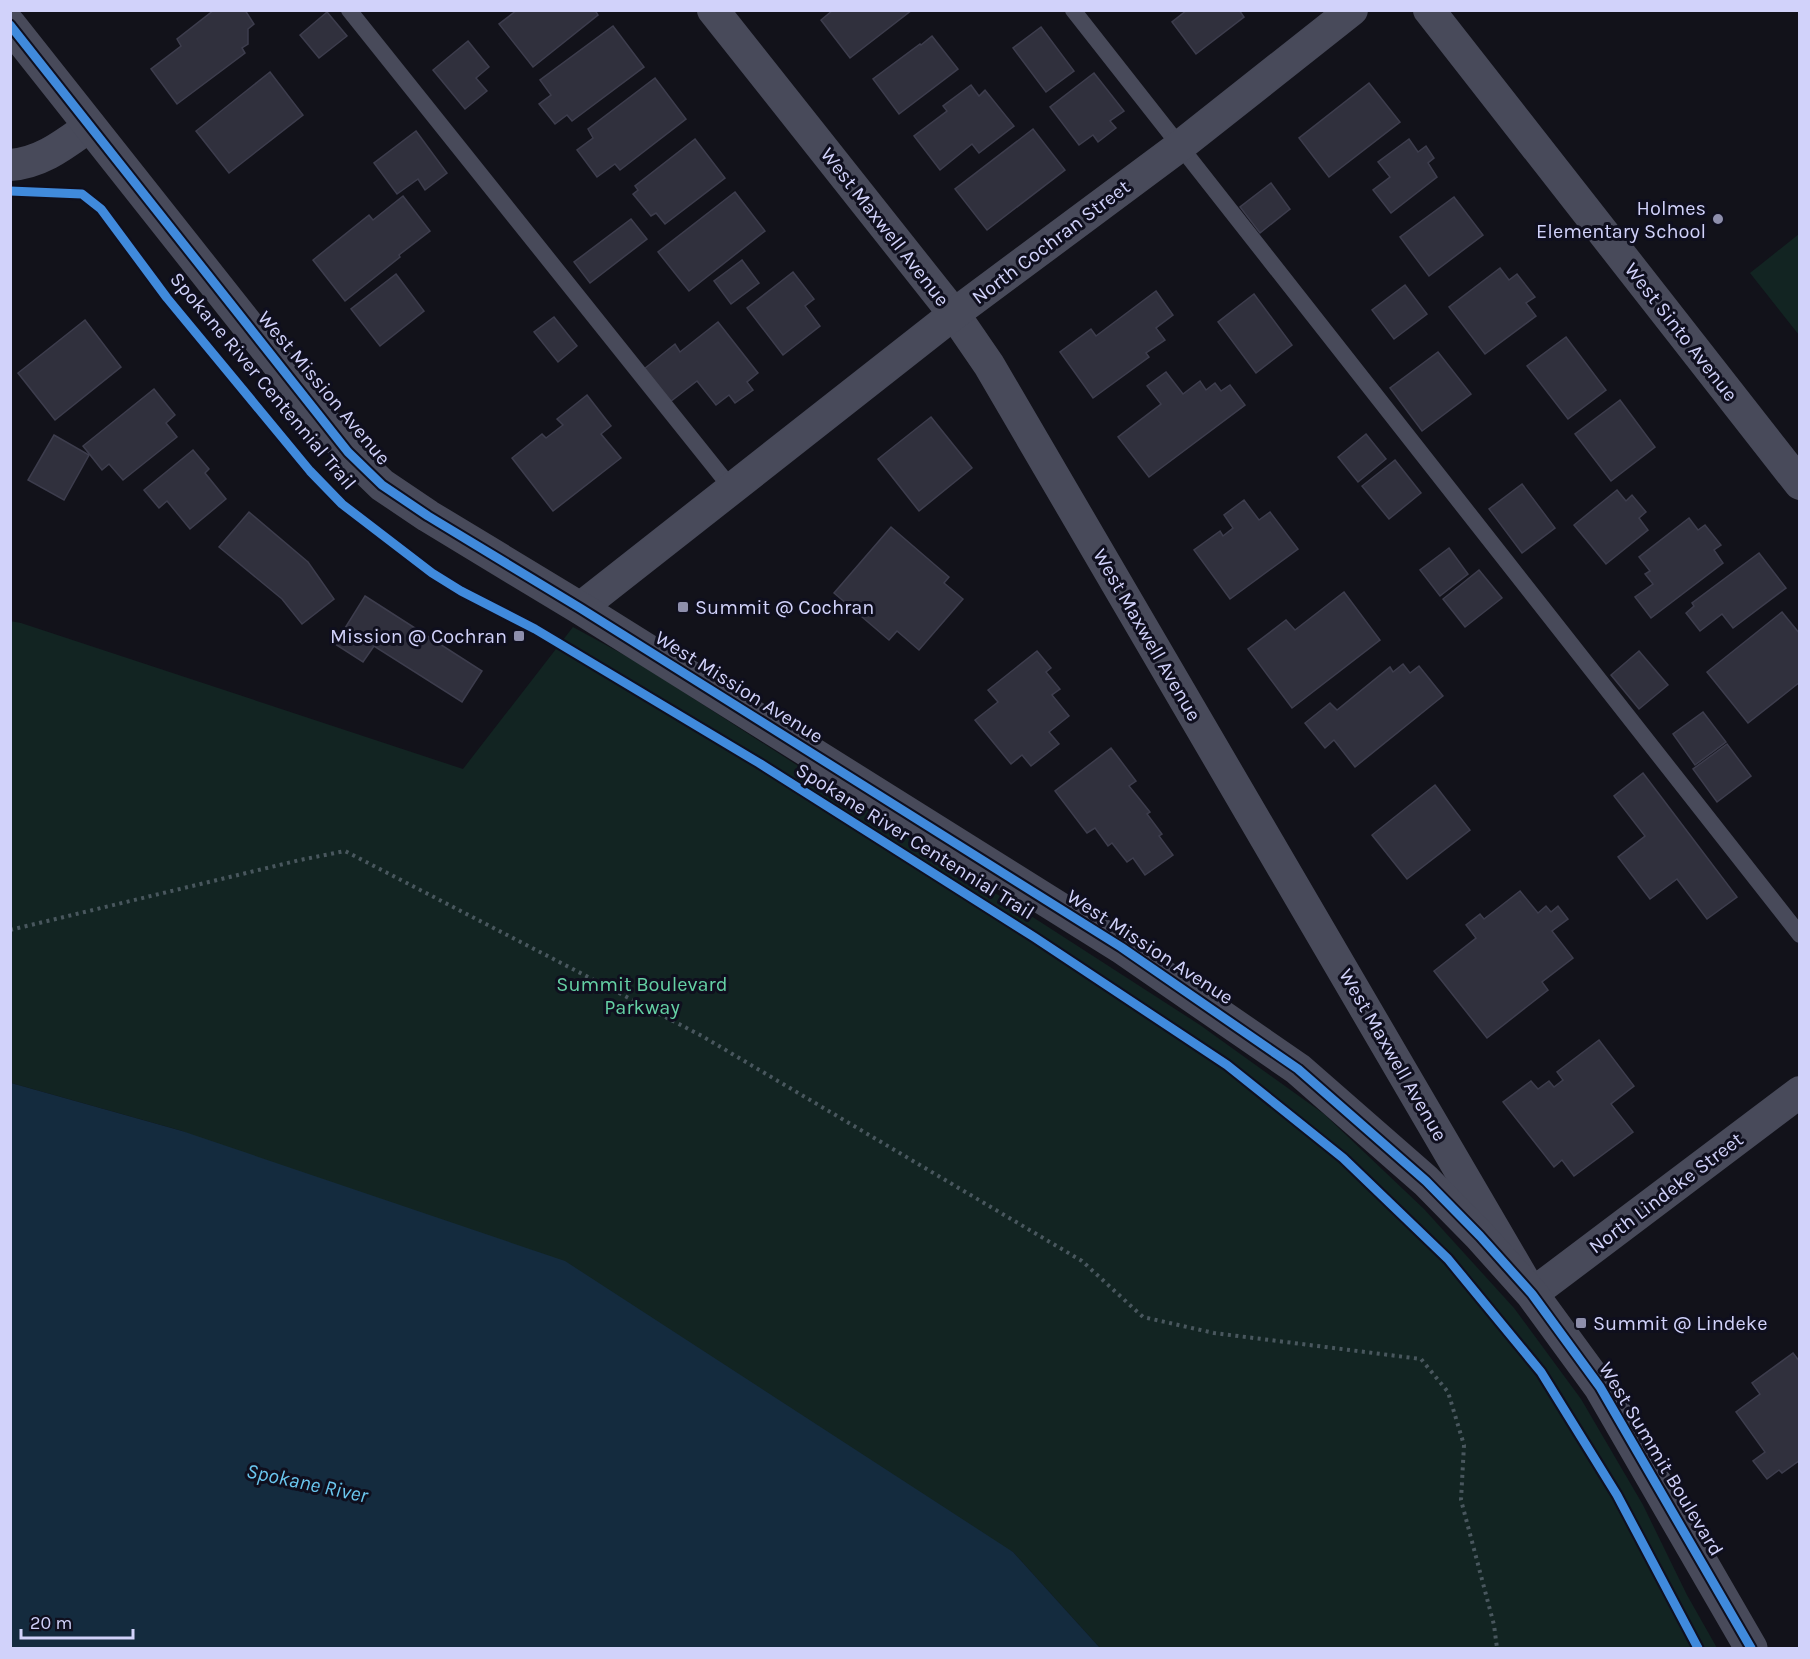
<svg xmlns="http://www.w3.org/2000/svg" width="1810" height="1659" font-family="Karla,sans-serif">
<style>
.green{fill:#122422}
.water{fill:#142b3e}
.building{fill:#30303d;stroke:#3d3d4d;stroke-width:1.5}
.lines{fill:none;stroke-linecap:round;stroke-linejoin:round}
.path{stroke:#49575e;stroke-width:4;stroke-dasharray:3 4.5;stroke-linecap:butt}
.service{stroke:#484a5a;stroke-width:16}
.minor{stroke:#484a5a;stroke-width:32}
.tertiary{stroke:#484a5a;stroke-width:33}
.cycleway-casing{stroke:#0f0f1e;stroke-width:13}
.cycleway{stroke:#408adc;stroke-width:9}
.poi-dot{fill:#8e8fac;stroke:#0f0f1e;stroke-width:2}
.labels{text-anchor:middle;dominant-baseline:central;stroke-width:6;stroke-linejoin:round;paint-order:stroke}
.poi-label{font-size:20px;fill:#d1d2fa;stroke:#0f0f1e;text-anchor:end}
.street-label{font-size:20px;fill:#d1d2fa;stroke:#0f0f1e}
.park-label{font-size:20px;fill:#65d1a5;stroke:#0f0f1e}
.water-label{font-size:21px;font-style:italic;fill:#6ac6ee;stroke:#0f0f1e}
</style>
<rect width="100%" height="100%" fill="#12121a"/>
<!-- green -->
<g class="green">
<path d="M 1799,234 L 1799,335 L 1750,273 Z"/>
<path d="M 10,621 L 21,623 L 463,769 L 573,627 L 637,662 L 1200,1025 L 1324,1114 L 1424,1209 L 1514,1308 L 1581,1399 L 1643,1505 L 1687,1595 L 1717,1648 L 1100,1648 L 1013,1552 L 182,1131 L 11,1083 Z"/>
</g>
<!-- water -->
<path class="water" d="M 11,1083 L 182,1131 L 565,1261 L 1013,1552 L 1100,1648 L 11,1648 Z"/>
<!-- building -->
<g class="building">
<path d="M 214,10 L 245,10 L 254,24 L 248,29 L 248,44 L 242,48 L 245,53 L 177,104 L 151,69 L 181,46 L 177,39 Z"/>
<path d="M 517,10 L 595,10 L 598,15 L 533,67 L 499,24 Z"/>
<path d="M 833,10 L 912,10 L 850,58 L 821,20 Z"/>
<path d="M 1187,10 L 1239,10 L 1244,17 L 1196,54 L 1172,22 Z"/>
<path d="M 327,12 L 347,36 L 319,58 L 300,35 Z"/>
<path d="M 613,26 L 644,67 L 572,121 L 567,115 L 555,124 L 539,104 L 551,95 L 540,80 Z"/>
<path d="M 1041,27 L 1074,71 L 1046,92 L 1013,48 Z"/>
<path d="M 932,36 L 958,69 L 899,114 L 873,79 L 920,44 L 921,45 Z"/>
<path d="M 468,41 L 489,67 L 476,78 L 487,91 L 465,109 L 433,70 Z"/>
<path d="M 270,72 L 303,115 L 229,173 L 196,131 Z"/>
<path d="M 1094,73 L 1124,111 L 1110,121 L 1116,128 L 1098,142 L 1093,135 L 1079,145 L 1050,107 Z"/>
<path d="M 655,78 L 686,119 L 620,170 L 615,164 L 597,177 L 577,150 L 593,138 L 588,129 Z"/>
<path d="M 1369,83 L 1400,122 L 1329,177 L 1299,138 Z"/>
<path d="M 971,85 L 979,96 L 985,90 L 1014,126 L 979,153 L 972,144 L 940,170 L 914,136 L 947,111 L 943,106 Z"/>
<path d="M 1033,129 L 1065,170 L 987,230 L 955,189 Z"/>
<path d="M 416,131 L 447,173 L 425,190 L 418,179 L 397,194 L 374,163 Z"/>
<path d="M 695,139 L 725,178 L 665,224 L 656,213 L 651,216 L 633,194 L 638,190 L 635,186 Z"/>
<path d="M 1409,139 L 1418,152 L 1426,146 L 1434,158 L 1428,163 L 1437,177 L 1391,213 L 1373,190 L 1390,177 L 1378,162 Z"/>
<path d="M 1271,183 L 1290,209 L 1260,233 L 1240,207 Z"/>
<path d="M 735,192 L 765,231 L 689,291 L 658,252 Z"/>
<path d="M 403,196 L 430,231 L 399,255 L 400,257 L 345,301 L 313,260 L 369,215 L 373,220 Z"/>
<path d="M 1454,197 L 1483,235 L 1429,276 L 1400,237 Z"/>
<path d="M 631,219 L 647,239 L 590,283 L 574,262 Z"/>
<path d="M 742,260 L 759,283 L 731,304 L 714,281 Z"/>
<path d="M 1500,268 L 1509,280 L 1517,274 L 1535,297 L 1526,303 L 1536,316 L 1485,354 L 1449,307 Z"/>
<path d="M 793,272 L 814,299 L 805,306 L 820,326 L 783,355 L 747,308 Z"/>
<path d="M 396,274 L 424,311 L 380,346 L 351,309 Z"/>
<path d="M 1405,285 L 1427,314 L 1394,339 L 1372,310 Z"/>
<path d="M 1156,291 L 1173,315 L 1156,328 L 1165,340 L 1146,353 L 1149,357 L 1093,398 L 1060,352 L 1091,329 L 1096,336 Z"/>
<path d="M 1254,294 L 1292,345 L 1256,373 L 1218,322 Z"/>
<path d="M 554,317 L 577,346 L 558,362 L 534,332 Z"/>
<path d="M 85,320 L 121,367 L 55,420 L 18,373 Z"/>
<path d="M 718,322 L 758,373 L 747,382 L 753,390 L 735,403 L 729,395 L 716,405 L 697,381 L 670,402 L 644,369 L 675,344 L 680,352 Z"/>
<path d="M 1566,337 L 1606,390 L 1568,419 L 1527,366 Z"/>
<path d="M 1438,352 L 1471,394 L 1422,431 L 1390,388 Z"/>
<path d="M 1166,372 L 1183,394 L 1200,381 L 1206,390 L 1215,383 L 1221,391 L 1230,385 L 1245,405 L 1149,477 L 1118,437 L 1161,404 L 1147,386 Z"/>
<path d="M 154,389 L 175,415 L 166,423 L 177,437 L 123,480 L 109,464 L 102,470 L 83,446 Z"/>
<path d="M 587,395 L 611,426 L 601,434 L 621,458 L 553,511 L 512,458 L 542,434 L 546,438 L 563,425 L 557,419 Z"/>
<path d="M 1620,400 L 1655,447 L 1611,481 L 1575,434 Z"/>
<path d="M 931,417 L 972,468 L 919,511 L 878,459 Z"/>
<path d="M 1366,434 L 1386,459 L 1358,482 L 1338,457 Z"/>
<path d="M 54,435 L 89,455 L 64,500 L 28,480 Z"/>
<path d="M 193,450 L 209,469 L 205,473 L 226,499 L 190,529 L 167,501 L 159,508 L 144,490 Z"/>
<path d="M 1395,460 L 1421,493 L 1389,519 L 1362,486 Z"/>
<path d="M 1522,484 L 1555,528 L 1522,553 L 1489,509 Z"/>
<path d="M 1617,490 L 1626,501 L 1632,495 L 1646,512 L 1639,518 L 1648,530 L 1606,564 L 1574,525 Z"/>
<path d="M 1244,500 L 1259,520 L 1270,512 L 1298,549 L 1230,599 L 1194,550 L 1220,531 L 1223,536 L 1233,528 L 1224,515 Z"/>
<path d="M 249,512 L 308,562 L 334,599 L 302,624 L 282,599 L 219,547 Z"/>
<path d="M 1689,518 L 1698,530 L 1705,525 L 1721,545 L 1714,550 L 1723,563 L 1651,618 L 1635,597 L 1653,584 L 1645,574 L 1650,571 L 1639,557 Z"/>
<path d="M 891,527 L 949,577 L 944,583 L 963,599 L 919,650 L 897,631 L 889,640 L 834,593 Z"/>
<path d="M 1449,548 L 1468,574 L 1440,596 L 1420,570 Z"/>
<path d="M 1759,553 L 1786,588 L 1733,628 L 1722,614 L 1700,631 L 1686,613 L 1694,606 L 1692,603 Z"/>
<path d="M 1479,570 L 1502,598 L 1465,627 L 1443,599 Z"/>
<path d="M 1344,592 L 1380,640 L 1292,708 L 1248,649 L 1286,620 L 1295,630 Z"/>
<path d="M 365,596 L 482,671 L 462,702 L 374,646 L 363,662 L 335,644 Z"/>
<path d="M 1782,612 L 1800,634 L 1800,682 L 1748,723 L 1707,672 Z"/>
<path d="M 1037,651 L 1051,668 L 1046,672 L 1060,689 L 1052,695 L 1069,716 L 1049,732 L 1059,744 L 1031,766 L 1022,755 L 1011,764 L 975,720 L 998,702 L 988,690 Z"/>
<path d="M 1639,651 L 1668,685 L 1639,709 L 1611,675 Z"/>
<path d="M 1403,664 L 1410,673 L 1419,666 L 1443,696 L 1355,767 L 1334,740 L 1325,748 L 1305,723 L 1330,703 L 1337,710 L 1390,667 L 1393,672 Z"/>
<path d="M 1703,712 L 1726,742 L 1695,765 L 1673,734 Z"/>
<path d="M 1727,744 L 1751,776 L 1717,802 L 1693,769 Z"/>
<path d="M 1111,748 L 1136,781 L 1129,786 L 1150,812 L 1147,814 L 1162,834 L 1159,836 L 1173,855 L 1145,875 L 1133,858 L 1127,862 L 1112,843 L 1108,846 L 1095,828 L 1087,833 L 1055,791 Z"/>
<path d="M 1643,773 L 1737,897 L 1707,919 L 1677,879 L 1650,899 L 1618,857 L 1645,836 L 1614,796 Z"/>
<path d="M 1435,785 L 1470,830 L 1407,879 L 1372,835 Z"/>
<path d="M 1520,891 L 1538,913 L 1546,906 L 1551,912 L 1558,906 L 1568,919 L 1552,931 L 1573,958 L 1542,982 L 1548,990 L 1487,1038 L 1434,971 L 1476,938 L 1466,925 L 1480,914 L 1484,919 Z"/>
<path d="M 1599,1040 L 1634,1086 L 1611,1104 L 1633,1132 L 1574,1176 L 1562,1160 L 1554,1167 L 1503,1102 L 1531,1081 L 1538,1089 L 1549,1081 L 1554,1087 L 1563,1080 L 1557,1072 Z"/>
<path d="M 1793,1353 L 1800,1362 L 1800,1460 L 1782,1473 L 1779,1470 L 1767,1479 L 1753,1461 L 1765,1452 L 1736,1412 L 1760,1394 L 1752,1383 Z"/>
</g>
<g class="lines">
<!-- path -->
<path class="path" d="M 10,930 L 300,860 L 345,851 L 702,1036 L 1082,1261 L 1143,1317 L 1214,1333 L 1421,1359 L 1448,1392 L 1464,1445 L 1461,1500 L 1494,1625 L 1497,1648"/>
<!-- service -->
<g class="service">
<path d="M 349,10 L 732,489"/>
<path d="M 1073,10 L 1800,935"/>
</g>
<!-- minor -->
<g class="minor">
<path d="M 713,10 L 954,314 L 989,365 L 1532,1294 L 1800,1092"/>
<path d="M 1429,10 L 1800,484"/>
<path d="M 10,165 C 42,163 66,143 90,126"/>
<path d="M 580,608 L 954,314 L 1180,146 L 1352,10"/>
</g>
<!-- tertiary -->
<path class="tertiary" d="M 10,25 L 348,452 L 382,485 L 428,516 L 580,608 L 1121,947 L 1298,1069 L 1426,1181 L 1480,1236 L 1532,1294 L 1600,1387 L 1751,1648"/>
<defs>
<g id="cycleway">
<path d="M 10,25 L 348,452 L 382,485 L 428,516 L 580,608 L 1121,947 L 1298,1069 L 1426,1181 L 1480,1236 L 1532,1294 L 1600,1387 L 1751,1648"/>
<path d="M 10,191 L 82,194 L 101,209 L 167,298 L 310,471 L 342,504 L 432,573 L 461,591 L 535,629 L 759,763 L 1034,937 L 1227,1065 L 1343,1158 L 1448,1259 L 1541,1372 L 1617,1495 L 1698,1648"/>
</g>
</defs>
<!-- cycleway casing -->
<use href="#cycleway" class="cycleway-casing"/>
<!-- cycleway -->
<use href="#cycleway" class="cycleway"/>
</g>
<!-- markers -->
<g class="poi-dot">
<circle cx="1718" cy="219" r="6"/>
<rect x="677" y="601" width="12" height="12" rx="3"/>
<rect x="513" y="630" width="12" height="12" rx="3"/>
<rect x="1575" y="1317" width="12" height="12" rx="3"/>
</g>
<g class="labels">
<!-- poi labels -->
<g class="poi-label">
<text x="1706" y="208">Holmes<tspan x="1706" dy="23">Elementary School</tspan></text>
<text x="695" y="607" text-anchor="start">Summit @ Cochran</text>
<text x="507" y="636">Mission @ Cochran</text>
<text x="1593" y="1323" text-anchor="start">Summit @ Lindeke</text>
</g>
<!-- street labels -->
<g class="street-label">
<text transform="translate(885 227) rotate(52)">West Maxwell Avenue</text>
<text transform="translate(1051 242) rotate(-37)">North Cochran Street</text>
<text transform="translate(1681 332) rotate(52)">West Sinto Avenue</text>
<text transform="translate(263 381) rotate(50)">Spokane River Centennial Trail</text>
<text transform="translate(324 388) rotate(50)">West Mission Avenue</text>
<text transform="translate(1147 635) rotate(60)">West Maxwell Avenue</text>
<text transform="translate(739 687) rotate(32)">West Mission Avenue</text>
<text transform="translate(915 841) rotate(32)">Spokane River Centennial Trail</text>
<text transform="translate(1150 947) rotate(33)">West Mission Avenue</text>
<text transform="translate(1393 1055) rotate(60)">West Maxwell Avenue</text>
<text transform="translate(1666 1193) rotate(-37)">North Lindeke Street</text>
<text transform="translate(1661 1459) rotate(59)">West Summit Boulevard</text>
</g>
<!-- park labels -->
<g class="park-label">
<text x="642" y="984">Summit Boulevard<tspan x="642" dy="23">Parkway</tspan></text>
</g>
<!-- water labels -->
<g class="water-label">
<text transform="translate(307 1483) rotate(12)">Spokane River</text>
</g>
</g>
<!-- border -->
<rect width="1810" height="1659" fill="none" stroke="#d1d2fa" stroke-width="24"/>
<!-- scale -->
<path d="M21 1629v9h112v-9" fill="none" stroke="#d1d2fa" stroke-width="3"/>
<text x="30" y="1629" font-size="18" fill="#d1d2fa" stroke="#0f0f1e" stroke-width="4.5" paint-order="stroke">20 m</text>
</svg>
